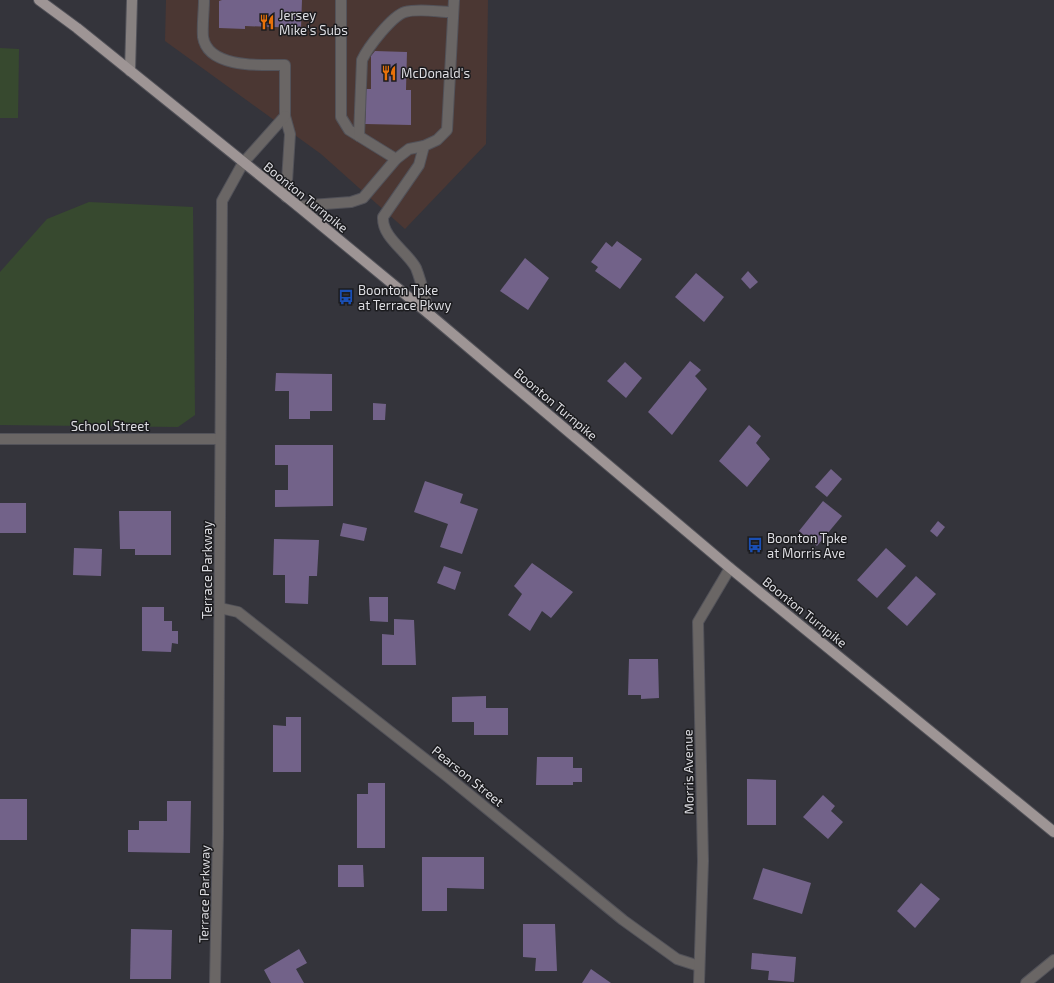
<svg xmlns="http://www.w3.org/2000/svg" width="1054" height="983" font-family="'Exo 2',sans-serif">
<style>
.commercial{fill:#4b3733}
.garden{fill:#37492f}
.building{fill:#726289}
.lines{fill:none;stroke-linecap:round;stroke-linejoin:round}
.service-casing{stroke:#525259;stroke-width:12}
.minor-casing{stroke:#525259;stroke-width:12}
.secondary-casing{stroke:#525259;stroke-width:12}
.primary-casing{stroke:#525259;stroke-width:12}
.service{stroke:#6a6665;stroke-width:10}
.minor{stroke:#6a6665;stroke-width:10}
.secondary{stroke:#878180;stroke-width:10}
.primary{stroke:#9e9595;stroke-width:10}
.labels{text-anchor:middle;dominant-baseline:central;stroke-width:3;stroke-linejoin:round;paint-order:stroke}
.poi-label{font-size:13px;fill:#dddde2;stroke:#1c1c1f;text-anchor:start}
.street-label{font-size:13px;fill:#dddde2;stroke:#1c1c1f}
</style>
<rect width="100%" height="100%" fill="#34343b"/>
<!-- commercial -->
<path class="commercial" d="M 166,0 L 488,0 L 486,144 L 405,229 L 321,154 L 165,41 Z"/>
<!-- garden -->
<g class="garden">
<path d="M 0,48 L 19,49 L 18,118 L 0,118 Z"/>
<path d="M 89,202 L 193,207 L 195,415 L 178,427 L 0,425 L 0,272 L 47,219 Z"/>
</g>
<!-- building -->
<g class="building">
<path d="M 222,0 L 302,0 L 301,28 L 245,26 L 245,29 L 219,28 L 219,1 Z"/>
<path d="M 375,51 L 407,52 L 406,90 L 411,90 L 411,125 L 365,124 L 366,110 L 362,110 L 362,89 L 371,89 L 371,56 Z"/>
<path d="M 617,241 L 642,259 L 620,289 L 595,271 L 598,267 L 591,262 L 606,242 L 612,247 Z"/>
<path d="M 525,258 L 549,278 L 528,310 L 500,291 Z"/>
<path d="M 748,271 L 758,282 L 750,289 L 741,279 Z"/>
<path d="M 696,273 L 724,297 L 704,322 L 675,297 Z"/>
<path d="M 690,361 L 701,370 L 695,376 L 707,389 L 672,435 L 648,412 Z"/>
<path d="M 625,362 L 642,378 L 626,398 L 607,381 Z"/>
<path d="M 276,373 L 332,374 L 332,411 L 310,411 L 310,419 L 289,419 L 289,391 L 275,391 Z"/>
<path d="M 373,403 L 386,404 L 385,420 L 373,420 Z"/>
<path d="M 749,425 L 761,436 L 756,443 L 770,459 L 747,487 L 719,461 Z"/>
<path d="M 275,445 L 333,445 L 333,506 L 275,507 L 275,490 L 288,490 L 288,465 L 275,465 Z"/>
<path d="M 831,469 L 842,479 L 827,497 L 815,487 Z"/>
<path d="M 425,481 L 463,494 L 460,503 L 478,509 L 462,554 L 440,547 L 448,524 L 414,512 Z"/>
<path d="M 823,501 L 842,516 L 817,546 L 799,531 Z"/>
<rect x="0" y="503" width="26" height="30"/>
<path d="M 119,511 L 171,511 L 171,555 L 135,555 L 135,549 L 120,549 Z"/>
<path d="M 938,521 L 945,527 L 937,537 L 930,531 Z"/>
<path d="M 343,523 L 367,528 L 364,541 L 340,536 Z"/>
<path d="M 274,539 L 319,540 L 317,576 L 309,576 L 308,604 L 285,603 L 285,575 L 273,575 Z"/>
<path d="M 74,548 L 102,549 L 101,576 L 73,575 Z"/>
<path d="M 886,548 L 906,566 L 877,598 L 857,580 Z"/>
<path d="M 532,563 L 573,592 L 551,618 L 542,611 L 530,631 L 508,615 L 522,594 L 514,586 Z"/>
<path d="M 444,566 L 461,572 L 455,590 L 437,583 Z"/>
<path d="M 916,576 L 936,594 L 907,626 L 887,608 Z"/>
<path d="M 369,597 L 388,597 L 388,622 L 370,621 Z"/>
<path d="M 142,607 L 164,607 L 164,621 L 172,621 L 172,631 L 178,631 L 178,644 L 172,643 L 171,652 L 142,651 Z"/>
<path d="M 394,619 L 414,620 L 416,665 L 382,665 L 382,634 L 394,635 Z"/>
<path d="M 629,659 L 658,659 L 659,698 L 641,699 L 641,695 L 628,695 Z"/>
<path d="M 486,696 L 486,708 L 508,708 L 508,735 L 474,735 L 474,722 L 452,722 L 452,697 Z"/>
<path d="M 286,717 L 301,717 L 301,772 L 273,772 L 273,725 L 286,726 Z"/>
<path d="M 537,757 L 573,757 L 573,768 L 582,768 L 582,782 L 573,782 L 573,785 L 536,785 Z"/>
<path d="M 747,779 L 776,780 L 776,825 L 747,825 Z"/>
<path d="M 368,783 L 385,783 L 385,848 L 357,848 L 357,794 L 368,794 Z"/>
<path d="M 823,795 L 835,806 L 831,811 L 843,822 L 828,839 L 803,817 Z"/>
<rect x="0" y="799" width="27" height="41"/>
<path d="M 167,801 L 191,801 L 190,853 L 128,852 L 128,830 L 139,830 L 139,821 L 167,821 Z"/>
<path d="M 422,857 L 484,857 L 484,889 L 447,888 L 447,911 L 422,911 Z"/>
<path d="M 338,865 L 363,865 L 364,887 L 338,887 Z"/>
<path d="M 763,868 L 811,883 L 802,914 L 753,899 Z"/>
<path d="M 921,883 L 940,899 L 915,928 L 897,911 Z"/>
<path d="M 523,924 L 555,924 L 557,971 L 535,971 L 536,958 L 523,957 Z"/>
<path d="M 131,929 L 172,930 L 171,979 L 130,979 Z"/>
<path d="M 299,949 L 307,963 L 296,969 L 304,983 L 271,983 L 264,970 Z"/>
<path d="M 752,953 L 796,957 L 794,982 L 768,980 L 769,971 L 751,969 Z"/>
<path d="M 591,969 L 611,983 L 582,983 Z"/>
</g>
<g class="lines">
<defs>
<g id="service">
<path d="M 204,0 C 204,12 202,25 203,37 C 208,69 263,65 285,65 L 285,116 L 290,134 L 286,197"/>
<path d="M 341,0 L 341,117 L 349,130 L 396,159"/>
<path d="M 359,136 L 362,60 C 368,47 392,16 405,12 C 419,8 438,12 452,12"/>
<path d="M 424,146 L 419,165 L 383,217 C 382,238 407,251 416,268 C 422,283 425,299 429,314"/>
<path d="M 243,163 L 285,116"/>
<path d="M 298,206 L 351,202 L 363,198 L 396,159 L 409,149 L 424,146 L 437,140 L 447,130 L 454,0"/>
</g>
<g id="minor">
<path d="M 0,439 L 220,439"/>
<path d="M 220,608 L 238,612 L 448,777 L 623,920 L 677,959 L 699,966"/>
<path d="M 215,983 L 218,834 L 222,201 L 243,163"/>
<path d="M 699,983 L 703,861 L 698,622 L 730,568"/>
<path d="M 1026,983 L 1054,960"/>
</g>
<path id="secondary" d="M 130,71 L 132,0"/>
<path id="primary" d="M 39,0 L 77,28 L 298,206 L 429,314 L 730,568 L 1054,832"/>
</defs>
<!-- service casing -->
<use href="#service" class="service-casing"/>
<!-- minor casing -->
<use href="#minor" class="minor-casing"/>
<!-- secondary casing -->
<use href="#secondary" class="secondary-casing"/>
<!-- primary casing -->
<use href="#primary" class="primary-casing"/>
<!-- service -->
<use href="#service" class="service"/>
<!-- minor -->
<use href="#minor" class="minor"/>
<!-- secondary -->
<use href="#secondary" class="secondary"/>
<!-- primary -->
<use href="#primary" class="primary"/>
</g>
<!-- icons -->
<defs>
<symbol id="restaurant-bare" viewBox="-9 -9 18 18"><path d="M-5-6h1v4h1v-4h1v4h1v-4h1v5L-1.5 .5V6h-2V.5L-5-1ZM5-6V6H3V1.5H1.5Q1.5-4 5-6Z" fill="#e8710a" stroke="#1c1c1f" stroke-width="2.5" paint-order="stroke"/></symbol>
<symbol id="bus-bare" viewBox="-9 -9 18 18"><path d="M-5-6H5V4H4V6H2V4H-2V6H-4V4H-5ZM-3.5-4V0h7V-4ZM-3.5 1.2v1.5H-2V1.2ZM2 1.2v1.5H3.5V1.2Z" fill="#1a4fb4" stroke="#1c1c1f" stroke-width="2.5" paint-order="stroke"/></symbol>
</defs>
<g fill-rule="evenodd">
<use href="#restaurant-bare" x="256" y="11" width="22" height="22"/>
<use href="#restaurant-bare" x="378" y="62" width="22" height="22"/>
<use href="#bus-bare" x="335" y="286" width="22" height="22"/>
<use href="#bus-bare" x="744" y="534" width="22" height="22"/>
</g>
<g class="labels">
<!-- poi labels -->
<g class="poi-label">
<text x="279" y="15">Jersey<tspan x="279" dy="15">Mike's Subs</tspan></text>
<text x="401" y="73">McDonald's</text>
<text x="358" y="290">Boonton Tpke<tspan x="358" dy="15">at Terrace Pkwy</tspan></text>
<text x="767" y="538">Boonton Tpke<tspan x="767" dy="15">at Morris Ave</tspan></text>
</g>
<!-- street labels -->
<g class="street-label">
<text transform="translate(306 197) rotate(39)">Boonton Turnpike</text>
<text transform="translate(556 404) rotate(40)">Boonton Turnpike</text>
<text x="110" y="426">School Street</text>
<text transform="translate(207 570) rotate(-90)">Terrace Parkway</text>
<text transform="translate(805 612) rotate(39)">Boonton Turnpike</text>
<text transform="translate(688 772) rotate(-91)">Morris Avenue</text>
<text transform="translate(468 776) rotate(39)">Pearson Street</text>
<text transform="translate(204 894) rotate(-89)">Terrace Parkway</text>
</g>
</g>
</svg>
